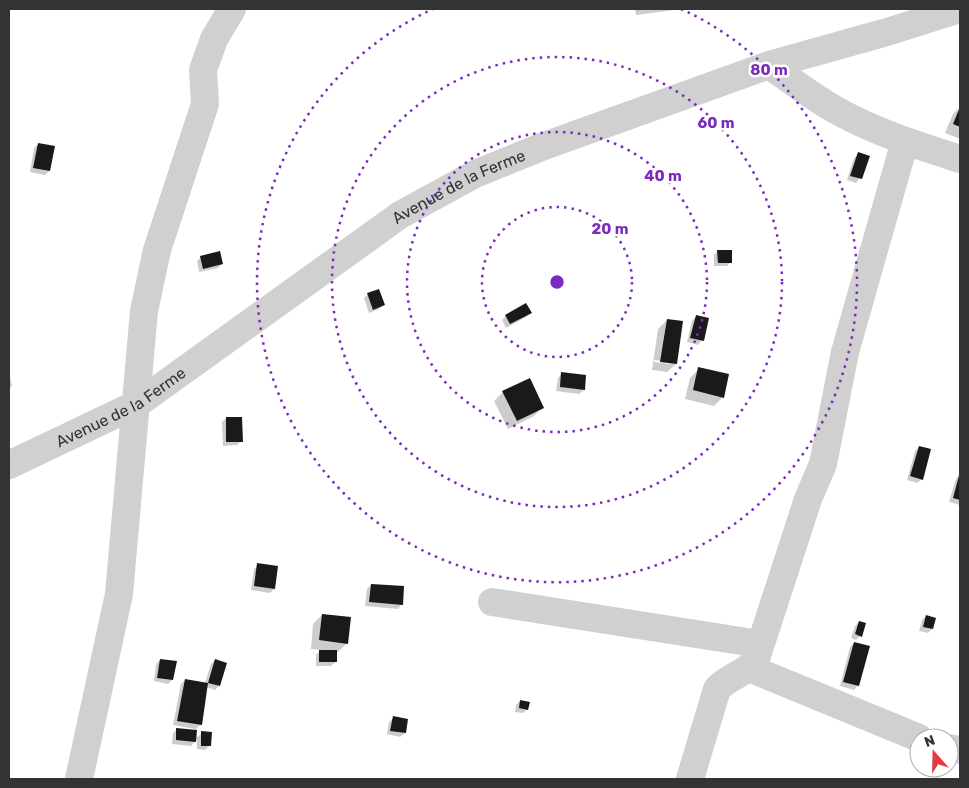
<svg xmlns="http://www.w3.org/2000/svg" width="969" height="788" font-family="Rubik,sans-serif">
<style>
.shadow{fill:#0003;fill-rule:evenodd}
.building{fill:#1a1a1a}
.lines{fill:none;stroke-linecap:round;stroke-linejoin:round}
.street{stroke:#d0d0d0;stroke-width:28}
.ring{fill:none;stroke:#7b2cbf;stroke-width:2.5;stroke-dasharray:2.5 5}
.labels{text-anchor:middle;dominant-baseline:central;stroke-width:5;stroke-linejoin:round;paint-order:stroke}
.street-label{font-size:16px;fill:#333;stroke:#fff}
.centre{fill:#7b2cbf;stroke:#fff;stroke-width:2.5}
.ring-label{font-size:15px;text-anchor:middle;font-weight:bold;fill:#7b2cbf;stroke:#fff;stroke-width:5;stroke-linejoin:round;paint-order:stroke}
</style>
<rect width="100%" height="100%" fill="#fff"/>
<!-- shadow -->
<g class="shadow">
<path d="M 635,9 L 682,9 L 636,15 Z"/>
<path d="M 960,107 L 960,139 L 945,133 L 953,114 Z"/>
<path d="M 39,144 L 49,171 L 45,175 L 30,172 L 34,148 Z"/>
<path d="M 859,153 L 860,178 L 856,183 L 847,180 L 854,158 Z"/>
<path d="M 718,251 L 731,262 L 727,266 L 714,266 L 714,255 Z"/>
<path d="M 201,257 L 222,264 L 218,268 L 199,272 L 197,261 Z"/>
<path d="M 368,294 L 383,305 L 379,309 L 369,313 L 364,298 Z"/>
<path d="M 530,313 L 526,317 L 506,328 L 502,320 L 506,316 Z"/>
<path d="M 696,317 L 702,340 L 698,345 L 687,342 L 692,321 Z"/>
<path d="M 667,320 L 676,364 L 667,372 L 652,370 L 658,329 ZM 654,360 L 670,362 L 670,364 L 654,362 Z"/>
<path d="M 699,369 L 723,397 L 714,406 L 685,399 L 690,378 Z"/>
<path d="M 562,373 L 584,390 L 579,394 L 556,391 L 558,378 Z"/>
<path d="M 9,377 L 10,377 L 12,386 L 9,389 Z"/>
<path d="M 503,392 L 543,407 L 534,416 L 508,429 L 494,401 Z"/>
<path d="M 226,418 L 241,441 L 237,445 L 223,446 L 222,422 Z"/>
<path d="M 919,447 L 922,479 L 917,483 L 907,480 L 915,451 Z"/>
<path d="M 960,474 L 960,505 L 949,502 L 956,479 Z"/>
<path d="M 258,565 L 274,589 L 270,593 L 251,590 L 254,569 Z"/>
<path d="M 371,585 L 402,604 L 398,609 L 365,606 L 367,589 Z"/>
<path d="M 322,615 L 347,643 L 338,652 L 335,652 L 336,662 L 331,666 L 316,666 L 316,655 L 321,650 L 311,649 L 313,624 Z"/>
<path d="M 926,616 L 932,629 L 928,633 L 919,631 L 922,620 Z"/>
<path d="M 859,622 L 860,636 L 856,640 L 851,638 L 855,626 Z"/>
<path d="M 854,643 L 858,685 L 854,690 L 840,686 L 850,647 Z"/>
<path d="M 160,660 L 172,680 L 168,684 L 154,681 L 156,664 Z"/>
<path d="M 215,660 L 219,686 L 215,690 L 206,687 L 200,725 L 196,729 L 195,739 L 202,733 L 210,745 L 205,750 L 197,749 L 197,739 L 191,746 L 172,744 L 173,733 L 177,729 L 195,731 L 195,729 L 173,725 L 181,684 L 185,680 L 205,683 L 211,664 Z"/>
<path d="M 520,701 L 527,709 L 523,713 L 515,712 L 516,705 Z"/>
<path d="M 393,718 L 405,733 L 400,737 L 387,734 L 389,722 Z"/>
</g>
<!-- building -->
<g class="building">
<path d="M 960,107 L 960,127 L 953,124 Z"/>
<path d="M 38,143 L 55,146 L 50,171 L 33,168 Z"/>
<path d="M 858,152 L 870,156 L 862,179 L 850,176 Z"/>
<path d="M 717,250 L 732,250 L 732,263 L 718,263 Z"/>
<path d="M 220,251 L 223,264 L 203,269 L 200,256 Z"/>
<path d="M 379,289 L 385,305 L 373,310 L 367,293 Z"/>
<path d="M 526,303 L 532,313 L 510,324 L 505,315 Z"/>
<path d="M 696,315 L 709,318 L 704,341 L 690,338 Z"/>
<path d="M 667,319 L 683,321 L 677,364 L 660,362 Z"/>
<path d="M 698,367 L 729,374 L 724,398 L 693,390 Z"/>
<path d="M 561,372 L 586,375 L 585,390 L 560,387 Z"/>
<path d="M 530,378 L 544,408 L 517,421 L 502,391 Z"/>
<path d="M 226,417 L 242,417 L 243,442 L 226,442 Z"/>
<path d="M 919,446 L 931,449 L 923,480 L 910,476 Z"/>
<path d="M 960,472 L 960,500 L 953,498 Z"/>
<path d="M 257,563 L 278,566 L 275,589 L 254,586 Z"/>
<path d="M 371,584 L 404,586 L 403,605 L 369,602 Z"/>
<path d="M 322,614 L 351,617 L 348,644 L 319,640 Z"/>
<path d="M 926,615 L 936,618 L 933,629 L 923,627 Z"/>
<path d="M 859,621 L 866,623 L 862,637 L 855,634 Z"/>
<path d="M 854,642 L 870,646 L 859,686 L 843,682 Z"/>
<rect x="319" y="650" width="18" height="12"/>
<path d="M 160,659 L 177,661 L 173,680 L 157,678 Z"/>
<path d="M 215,659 L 227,663 L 220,686 L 208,683 Z"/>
<path d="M 185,679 L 208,683 L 202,725 L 177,721 Z"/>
<path d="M 520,700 L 530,702 L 528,710 L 519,708 Z"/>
<path d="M 393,716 L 408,719 L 406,733 L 390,731 Z"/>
<path d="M 176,728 L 197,730 L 196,742 L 176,740 Z"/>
<path d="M 201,731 L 212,732 L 211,746 L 201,746 Z"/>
</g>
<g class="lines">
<!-- street -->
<g class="street">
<path d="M 769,65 C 795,83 820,103 849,117 C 884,135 923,147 960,159"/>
<path id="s1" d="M 9,465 L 137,404 L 400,215 L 475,174 L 544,146 L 769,65 L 887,32 L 960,9"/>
<path d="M 492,602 L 760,644"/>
<path d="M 749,668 L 919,738"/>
<path d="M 949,748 L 960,750"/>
<path d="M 79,779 L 119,594 L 144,311 L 157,250 L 205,104 L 203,70 L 214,39 L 232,9"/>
<path d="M 690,779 L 717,689 C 728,677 744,674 755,662 L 808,499 L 823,464 L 845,352 L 905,141"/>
</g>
</g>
<!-- distance rings -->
<g class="ring">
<circle cx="557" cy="282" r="75"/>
<circle cx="557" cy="282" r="150"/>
<circle cx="557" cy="282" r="225"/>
<path d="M681 9A300 300 0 1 1 433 9"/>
</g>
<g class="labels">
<!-- street labels -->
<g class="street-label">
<text stroke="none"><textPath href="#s1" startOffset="531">Avenue de la Ferme</textPath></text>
<text stroke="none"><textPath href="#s1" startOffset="126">Avenue de la Ferme</textPath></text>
</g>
</g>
<circle cx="557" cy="282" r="8" class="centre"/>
<g class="ring-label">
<text x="769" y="75">80 m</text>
<text x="716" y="128">60 m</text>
<text x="663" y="181">40 m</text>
<text x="610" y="234">20 m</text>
</g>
<!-- border -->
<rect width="969" height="788" fill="none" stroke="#333333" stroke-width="20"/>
<!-- north arrow -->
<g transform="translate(934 753) rotate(340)"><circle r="24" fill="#ffffff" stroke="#adadad"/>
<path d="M0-4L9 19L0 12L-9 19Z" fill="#e63946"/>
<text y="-8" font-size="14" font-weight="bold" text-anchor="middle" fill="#333333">N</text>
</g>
</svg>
